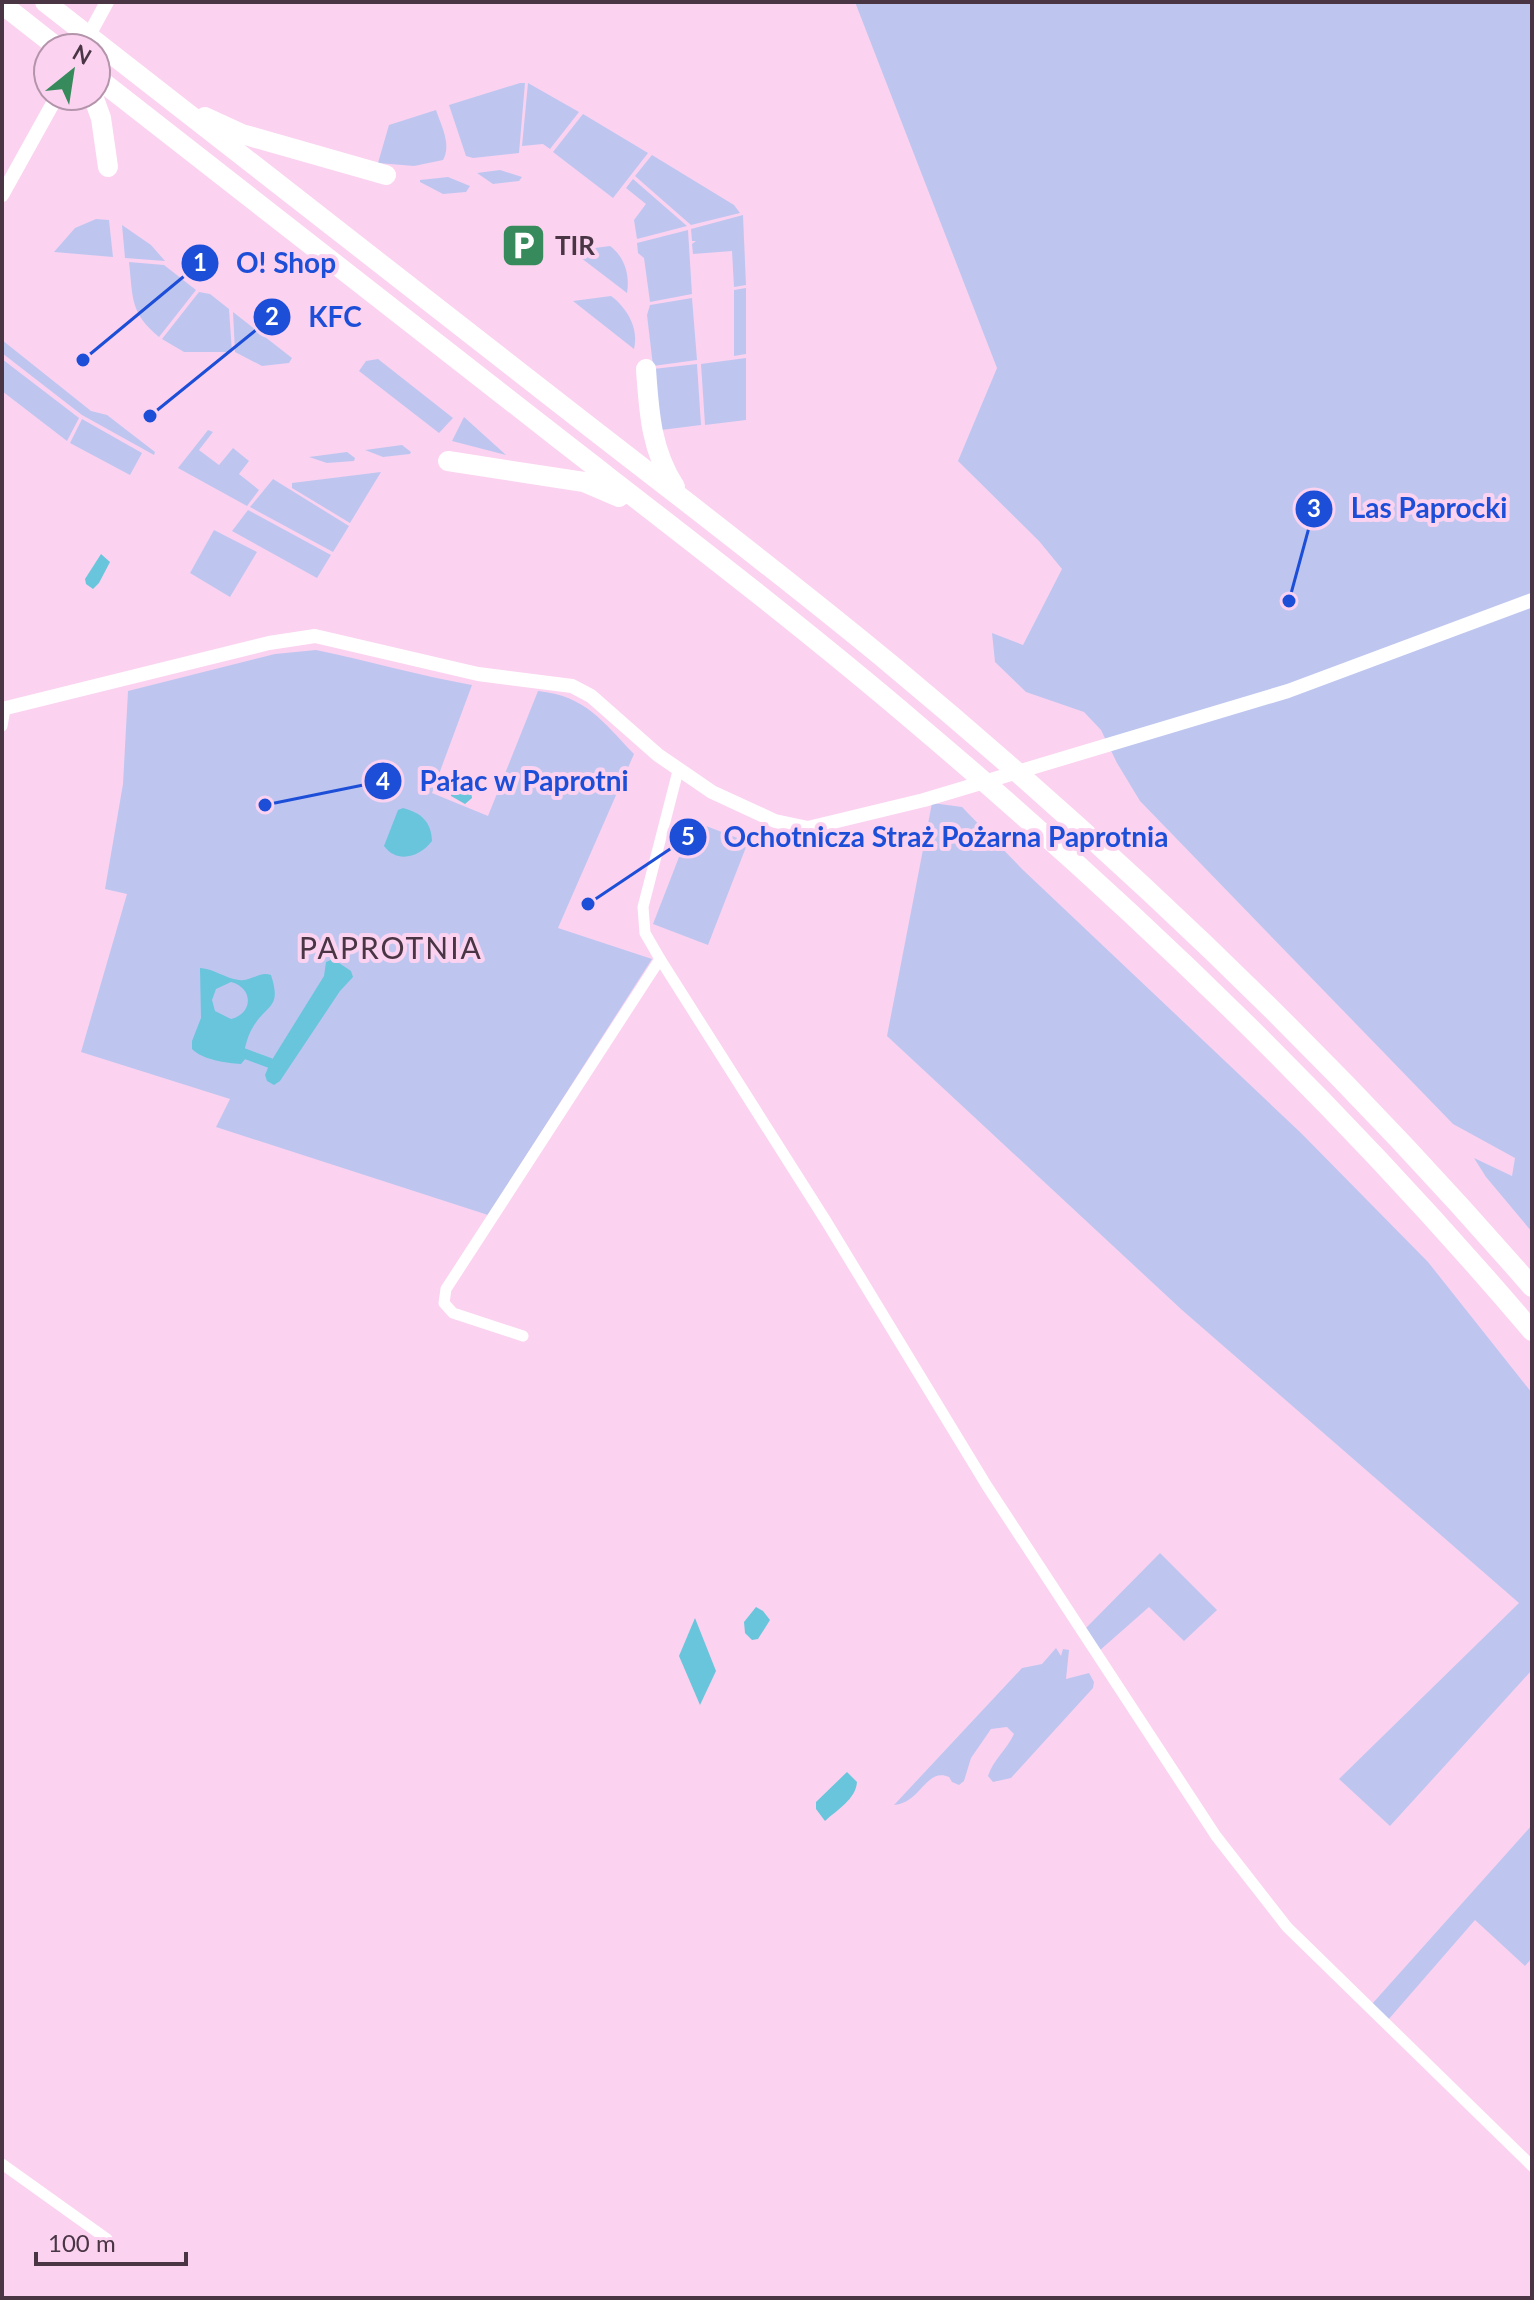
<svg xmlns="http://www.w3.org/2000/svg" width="1534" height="2300" font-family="Lato,sans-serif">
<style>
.green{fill:#bec6f0}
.water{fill:#69c5db;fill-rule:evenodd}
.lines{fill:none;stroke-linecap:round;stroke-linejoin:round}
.canal{stroke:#69c5db;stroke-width:10}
.minor{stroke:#fff;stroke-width:11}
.tertiary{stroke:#fff;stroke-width:14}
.motorway{stroke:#fff;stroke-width:20}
.labels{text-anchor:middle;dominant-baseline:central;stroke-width:8;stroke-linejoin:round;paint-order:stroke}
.poi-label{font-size:26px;font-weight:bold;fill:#493544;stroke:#fbd3f0;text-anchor:start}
.quarter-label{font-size:30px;letter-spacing:2px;fill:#493544;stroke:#fbd3f0}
.leader{fill:none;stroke:#1d4ed8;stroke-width:3}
.callout-dot{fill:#1d4ed8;stroke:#fbd3f0;stroke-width:3}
.mark-label{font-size:24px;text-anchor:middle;font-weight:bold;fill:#fff}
.callout-label{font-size:28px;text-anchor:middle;font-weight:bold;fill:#1d4ed8;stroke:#fbd3f0;stroke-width:8;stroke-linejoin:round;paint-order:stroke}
</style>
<rect width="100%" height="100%" fill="#fbd3f0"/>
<!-- green -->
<g class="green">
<path d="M 855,2 L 1532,2 L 1532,1232 L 1486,1177 L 1474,1158 L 1512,1176 L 1515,1158 L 1453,1124 L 1140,801 L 1117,763 L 1101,730 L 1084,712 L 1026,692 L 995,662 L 992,633 L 1023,645 L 1062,569 L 1039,541 L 958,461 L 997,368 Z"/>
<path d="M 520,83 L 525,83 L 519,153 L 473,158 L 466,156 L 449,105 Z"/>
<path d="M 528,83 L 579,112 L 550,149 L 543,144 L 522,146 Z"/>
<path d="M 436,110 C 441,125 452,145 443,160 L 414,166 L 378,163 L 389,125 Z"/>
<path d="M 583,114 L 648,153 L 613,198 L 553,152 Z"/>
<path d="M 652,155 L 734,205 L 740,213 L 691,225 L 635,176 Z"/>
<path d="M 500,170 L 522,177 L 519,181 L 493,184 L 477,173 Z"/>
<path d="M 448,177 L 470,186 L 466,192 L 443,194 L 420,182 L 420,180 Z"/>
<path d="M 633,179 L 687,226 L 637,239 L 634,220 L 646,204 L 626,188 Z"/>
<path d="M 743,215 L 746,285 L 734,287 L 732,251 L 693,254 L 692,244 L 696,241 L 692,241 L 691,229 Z"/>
<path d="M 96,219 L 109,220 L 113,257 L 54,252 L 75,228 Z"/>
<path d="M 122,225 L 151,245 L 165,261 L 125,258 Z"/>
<path d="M 688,230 L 692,294 L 650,302 L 644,258 L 638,253 L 637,243 Z"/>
<path d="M 610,246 C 625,257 630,276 627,293 L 572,251 Z"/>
<path d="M 129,262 L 164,265 L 196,290 L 159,337 C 130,313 133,298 129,262 Z"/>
<path d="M 746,288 L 746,354 L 734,356 L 734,290 Z"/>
<path d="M 199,292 L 210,294 L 229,309 L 232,352 L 184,352 L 162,339 Z"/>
<path d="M 611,296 C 627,308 639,328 634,349 L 573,301 Z"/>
<path d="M 692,298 L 697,360 L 653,366 L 647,315 L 650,305 Z"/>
<path d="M 233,312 L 292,358 L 289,363 L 262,366 L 235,352 Z"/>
<path d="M 2,340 L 91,411 L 107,415 L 155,452 L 154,455 L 82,415 L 2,353 Z"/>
<path d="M 746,358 L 746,420 L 705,425 L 701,364 Z"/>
<path d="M 2,359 L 79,418 L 67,441 L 2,391 Z"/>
<path d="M 378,359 L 453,418 L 439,433 L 359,371 L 366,361 Z"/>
<path d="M 697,364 L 701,425 L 661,430 L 653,369 Z"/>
<path d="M 464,417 L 506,455 L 452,441 Z"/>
<path d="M 82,419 L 142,453 L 130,475 L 70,443 Z"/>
<path d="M 208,430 L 213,432 L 199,450 L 219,465 L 233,448 L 249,461 L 239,474 L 259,490 L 247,506 L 178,468 Z"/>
<path d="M 402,445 L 411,452 L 410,454 L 383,457 L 365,450 Z"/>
<path d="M 347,452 L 355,458 L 354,461 L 327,463 L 309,457 Z"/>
<path d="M 381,472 L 350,523 L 292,488 L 292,483 Z"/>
<path d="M 273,479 L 349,526 L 333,552 L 250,507 Z"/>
<path d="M 248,510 L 331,555 L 317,578 L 232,531 Z"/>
<path d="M 214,530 L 257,552 L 230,597 L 190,573 Z"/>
<path d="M 316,650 C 369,661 420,676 472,685 L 432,793 L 488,816 L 538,691 C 586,696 602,721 634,754 L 558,928 L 652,959 L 488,1215 L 216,1127 L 230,1099 L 81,1052 L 127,894 L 105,889 L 123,784 L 128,691 L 275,654 Z"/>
<path d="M 932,803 L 962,807 L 1022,869 L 1301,1133 L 1428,1262 L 1532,1393 L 1532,1670 L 1390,1826 L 1339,1779 L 1519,1603 L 1182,1310 L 887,1036 Z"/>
<path d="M 693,821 L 748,842 L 708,945 L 653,924 Z"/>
<path d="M 1160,1553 L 1217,1610 L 1184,1641 L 1149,1607 L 1099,1651 L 1085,1629 Z"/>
<path d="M 1056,1648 L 1061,1656 L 1063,1649 L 1069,1650 L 1066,1679 L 1089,1673 L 1094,1682 L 1093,1688 L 1011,1778 L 993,1782 L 988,1776 C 993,1760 1007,1749 1014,1734 L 1007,1727 L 991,1729 L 971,1758 L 964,1781 L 959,1785 L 952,1782 L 949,1777 C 926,1767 921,1803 894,1805 L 1022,1668 L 1042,1664 Z"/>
<path d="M 1532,1825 L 1532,1958 L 1525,1966 L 1475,1920 L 1388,2020 L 1372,2004 Z"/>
</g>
<!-- water -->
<g class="water">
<path d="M 101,554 L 110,562 L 99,583 L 93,589 L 86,584 L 85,579 Z"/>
<path d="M 454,782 L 459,782 L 471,791 L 472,798 L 465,804 L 451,796 L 450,789 Z"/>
<path d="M 403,808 C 421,813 431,821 432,841 C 420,857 397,864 384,846 L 398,810 Z"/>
<path d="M 333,959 L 351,971 L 353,977 L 340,991 L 280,1081 L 274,1085 L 267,1081 L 265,1075 L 270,1063 L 324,976 L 326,962 Z"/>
<path d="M 200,968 C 215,969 224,978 239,980 C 251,982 259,971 271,975 C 282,1009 267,1003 253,1027 C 248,1035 246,1044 244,1052 L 246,1058 L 241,1064 C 226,1063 203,1060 192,1049 L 192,1041 L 201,1018 ZM 231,982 C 254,988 253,1014 231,1019 L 215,1011 L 212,1000 L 216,989 Z"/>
<path d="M 756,1607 L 763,1611 L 770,1620 L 758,1639 L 752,1640 L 745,1633 L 744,1622 Z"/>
<path d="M 695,1618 L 716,1671 L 700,1705 L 679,1656 Z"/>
<path d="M 847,1772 L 857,1782 C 856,1799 837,1810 825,1821 L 816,1809 L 816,1802 Z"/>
</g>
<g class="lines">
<!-- canal -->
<path class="canal" d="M 243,1053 L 270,1063"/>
<!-- minor -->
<g class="minor">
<path d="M 2,726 L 5,709"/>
<path d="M 678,771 L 643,907 L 645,933 L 660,959 L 826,1221 L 987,1486 L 1216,1836 L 1287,1927 L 1532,2166"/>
<path d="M 523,1336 L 453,1313 L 444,1303 L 446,1289 L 660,959"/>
<path d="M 2,2164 L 107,2239"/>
</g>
<!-- tertiary -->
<g class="tertiary">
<path d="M 82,48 L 107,2"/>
<path d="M 2,195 L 57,96"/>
<path d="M 2,709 L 269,643 L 315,636 L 478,674 L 572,686 L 591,696 L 658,755 L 712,792 L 775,821 L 808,828 L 924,800 L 1288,691 L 1532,600"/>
</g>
<!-- motorway -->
<g class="motorway">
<path d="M 45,2 C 219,138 393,274 568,410 C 677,495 787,578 894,667 C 1122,857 1338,1063 1532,1287"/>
<path d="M 2,4 L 58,48"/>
<path d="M 96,77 C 250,198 404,318 558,438 C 679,532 801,625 918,725 C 1137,910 1346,1112 1532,1331"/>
<path d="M 93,96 L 101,118 L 108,167"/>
<path d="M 205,117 L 242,134 L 386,175"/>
<path d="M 646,369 C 649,412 651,450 675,487"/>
<path d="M 448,461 L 584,482 L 619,497"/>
</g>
</g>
<!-- icons -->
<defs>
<symbol id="parking-square" viewBox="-11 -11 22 22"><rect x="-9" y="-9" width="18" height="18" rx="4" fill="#378a5b" stroke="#fbd3f0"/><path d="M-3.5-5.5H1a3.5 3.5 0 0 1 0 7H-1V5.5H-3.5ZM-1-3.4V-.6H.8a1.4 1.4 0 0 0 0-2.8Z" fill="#fff"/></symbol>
</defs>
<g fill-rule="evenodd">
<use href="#parking-square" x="498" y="220" width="51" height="51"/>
</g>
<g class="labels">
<!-- poi labels -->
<g class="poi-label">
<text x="555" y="245">TIR</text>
</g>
<!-- quarter labels -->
<g class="quarter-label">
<text x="391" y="947">PAPROTNIA</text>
</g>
</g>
<!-- callouts -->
<path class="leader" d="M83 360L200 263M150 416L272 317M1289 601L1314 509M265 805L383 781M588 904L688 837"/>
<g class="callout-dot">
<circle cx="83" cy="360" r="8"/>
<circle cx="150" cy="416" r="8"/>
<circle cx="1289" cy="601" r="8"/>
<circle cx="265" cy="805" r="8"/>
<circle cx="588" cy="904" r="8"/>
<circle cx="200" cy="263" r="20"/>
<circle cx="272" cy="317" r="20"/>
<circle cx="1314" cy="509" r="20"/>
<circle cx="383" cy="781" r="20"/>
<circle cx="688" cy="837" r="20"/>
</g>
<g class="mark-label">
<text x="200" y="271">1</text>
<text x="272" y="325">2</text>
<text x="1314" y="517">3</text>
<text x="383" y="790">4</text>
<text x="688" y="845">5</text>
</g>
<g class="callout-label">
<text x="286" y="273">O! Shop</text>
<text x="335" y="327">KFC</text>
<text x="1429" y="518">Las Paprocki</text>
<text x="524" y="791">Pałac w Paprotni</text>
<text x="946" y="847">Ochotnicza Straż Pożarna Paprotnia</text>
</g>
<!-- border -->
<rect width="1534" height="2300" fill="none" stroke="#493544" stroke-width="8"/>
<!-- north arrow -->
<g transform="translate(72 72) rotate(30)"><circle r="38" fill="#fbd3f0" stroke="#b494ab" stroke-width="2"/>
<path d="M0-6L14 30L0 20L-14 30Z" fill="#378a5b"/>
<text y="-12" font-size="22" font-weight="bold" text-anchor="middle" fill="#493544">N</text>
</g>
<!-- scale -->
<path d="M36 2252v12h150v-12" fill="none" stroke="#493544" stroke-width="4"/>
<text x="48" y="2252" font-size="24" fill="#493544" stroke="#fbd3f0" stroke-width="6" paint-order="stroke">100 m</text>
</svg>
